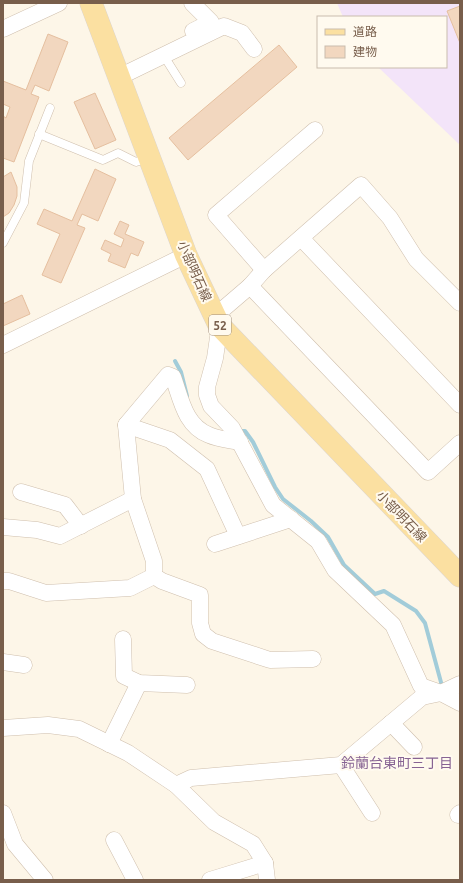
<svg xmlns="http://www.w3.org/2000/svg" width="463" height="883" font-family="Ubuntu,'Noto Sans JP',sans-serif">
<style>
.education{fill:#f3e4f9}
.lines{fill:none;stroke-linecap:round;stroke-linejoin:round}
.stream{stroke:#a2ccd9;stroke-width:4}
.building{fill:#f2d7bf;stroke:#e5bf9f}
.lane-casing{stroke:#cfbfad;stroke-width:9}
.street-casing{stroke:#cfbfad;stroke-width:17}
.primary-casing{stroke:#dcd5d0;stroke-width:23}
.lane{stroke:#fff;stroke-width:8}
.street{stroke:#fff;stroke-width:16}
.primary{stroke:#fbe0a1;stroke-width:22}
.labels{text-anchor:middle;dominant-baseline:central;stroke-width:4;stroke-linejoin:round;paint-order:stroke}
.shield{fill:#fffaef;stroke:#a08d7c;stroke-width:1}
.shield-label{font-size:12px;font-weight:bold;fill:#785e4b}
.street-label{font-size:13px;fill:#785e4b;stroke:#fffaef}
.neighbourhood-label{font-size:14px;fill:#876393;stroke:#fffaef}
</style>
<rect width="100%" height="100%" fill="#fdf6e8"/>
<!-- education -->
<path class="education" d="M 337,3 L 460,3 L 460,145 L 378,67 L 446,67 L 446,17 L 343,17 Z"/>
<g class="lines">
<!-- stream -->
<g class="stream">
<path d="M 175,361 L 181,372 L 187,396"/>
<path d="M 237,431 L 245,431 L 253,442 L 275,487 L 283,499 L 311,521 L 328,537 L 344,565 L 375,594 L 384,591 L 416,611 L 425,623 L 442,686 L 445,688"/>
</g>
</g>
<!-- building -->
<g class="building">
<path d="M 460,6 L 460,43 L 447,11 Z"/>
<path d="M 48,34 L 68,42 L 49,91 L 35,85 L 31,94 L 39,97 L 14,162 L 3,158 L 3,116 L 6,118 L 10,107 L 3,104 L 3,81 L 26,90 Z"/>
<path d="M 279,45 L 297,67 L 188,160 L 169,138 Z"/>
<path d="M 95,93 L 116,140 L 95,149 L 74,102 Z"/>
<path d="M 95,169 L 116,179 L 98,221 L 82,214 L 77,225 L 85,228 L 61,283 L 42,275 L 60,234 L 37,224 L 44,209 L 72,221 Z"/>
<path d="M 11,172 L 17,187 L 17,196 L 14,205 L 9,213 L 3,217 L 3,177 Z"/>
<path d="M 120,221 L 129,225 L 125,234 L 144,242 L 138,256 L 131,253 L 125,268 L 108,261 L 111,254 L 101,249 L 105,240 L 121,247 L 124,239 L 114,234 Z"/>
<path d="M 22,295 L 30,314 L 3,326 L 3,304 Z"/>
</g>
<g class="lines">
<defs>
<g id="lane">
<path d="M 164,56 L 181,83"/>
<path d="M 39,134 L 103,160 L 118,153 L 136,162 L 149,158"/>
<path d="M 3,243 L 24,203 L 29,161 L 50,108"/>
</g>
<g id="street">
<path d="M 192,3 L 211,22 L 193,31"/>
<path d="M 3,29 L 59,3"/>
<path d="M 119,77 L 224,26 L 242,33 L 254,49"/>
<path d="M 301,238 L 460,405"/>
<path d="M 264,270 L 216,215 L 315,130"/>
<path d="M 250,286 L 428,472 L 460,443"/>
<path d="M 460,303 L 416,259 L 390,218 L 361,185 L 264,270 L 250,286 L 222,310 L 215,358 L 207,387 L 207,395 L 211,406 L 232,428 L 273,505 L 318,541 L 335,570 L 393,625 L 421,686 L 441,693 L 460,703"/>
<path d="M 3,345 L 186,255"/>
<path d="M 126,425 L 170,440 L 207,469 L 238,536"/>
<path d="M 21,492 L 65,505 L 81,526"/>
<path d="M 3,527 L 37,530 L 60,536 L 133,499"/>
<path d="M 215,544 L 291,519"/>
<path d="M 154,576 L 154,561 L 133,499 L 126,425 L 168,375 L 173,377 C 181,399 185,426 209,435 C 218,439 230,440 240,442"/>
<path d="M 154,576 L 162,581 L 200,595 L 200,623 L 203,634 L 212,641 L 270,660 L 313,659"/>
<path d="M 3,581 L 9,581 L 46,593 L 130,588 L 154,576"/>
<path d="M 123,639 L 124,676 L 139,683 L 187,685"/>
<path d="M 3,662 L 24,665"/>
<path d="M 391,723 L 414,747"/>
<path d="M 3,728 L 48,725 L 79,729 L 128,753 L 176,785 L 214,822 L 253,844 L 265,863 L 267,880"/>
<path d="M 109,744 L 139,683"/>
<path d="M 341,765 L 372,813"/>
<path d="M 176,785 L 191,778 L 341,765 L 422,697 L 441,693 L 460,684"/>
<path d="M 3,813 L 15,844 L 45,880"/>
<path d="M 458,815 L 460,813"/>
<path d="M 114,840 L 135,880"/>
<path d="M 210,880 L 265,863"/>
</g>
<path id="primary" d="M 91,3 L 186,255 L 219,325 L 460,576"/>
</defs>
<!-- lane casing -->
<use href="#lane" class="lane-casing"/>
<!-- street casing -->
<use href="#street" class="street-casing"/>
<!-- primary casing -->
<use href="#primary" class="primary-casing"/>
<!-- lane -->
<use href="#lane" class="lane"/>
<!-- street -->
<use href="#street" class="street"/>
<!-- primary -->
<use href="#primary" class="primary"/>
</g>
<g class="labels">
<!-- shield labels -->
<rect class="shield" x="209" y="315" width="22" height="20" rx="3"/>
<g class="shield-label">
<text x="220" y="325">52</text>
</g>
<!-- street labels -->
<g class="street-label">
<text transform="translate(195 271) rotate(66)">小部明石線</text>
<text transform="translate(402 516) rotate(46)">小部明石線</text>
</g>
<!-- neighbourhood labels -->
<g class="neighbourhood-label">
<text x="397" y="763">鈴蘭台東町三丁目</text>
</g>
</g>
<!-- border -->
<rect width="463" height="883" fill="none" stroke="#785e4b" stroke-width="8"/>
<!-- legend -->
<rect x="317" y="16" width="130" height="52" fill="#fffaef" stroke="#c9bcad"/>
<rect x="325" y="29" width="20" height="6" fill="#fbe0a1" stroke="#c9bcad"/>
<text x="353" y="36" font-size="12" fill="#785e4b">道路</text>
<rect x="325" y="46" width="20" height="12" fill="#f2d7bf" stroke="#c9bcad"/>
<text x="353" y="56" font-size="12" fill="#785e4b">建物</text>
</svg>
